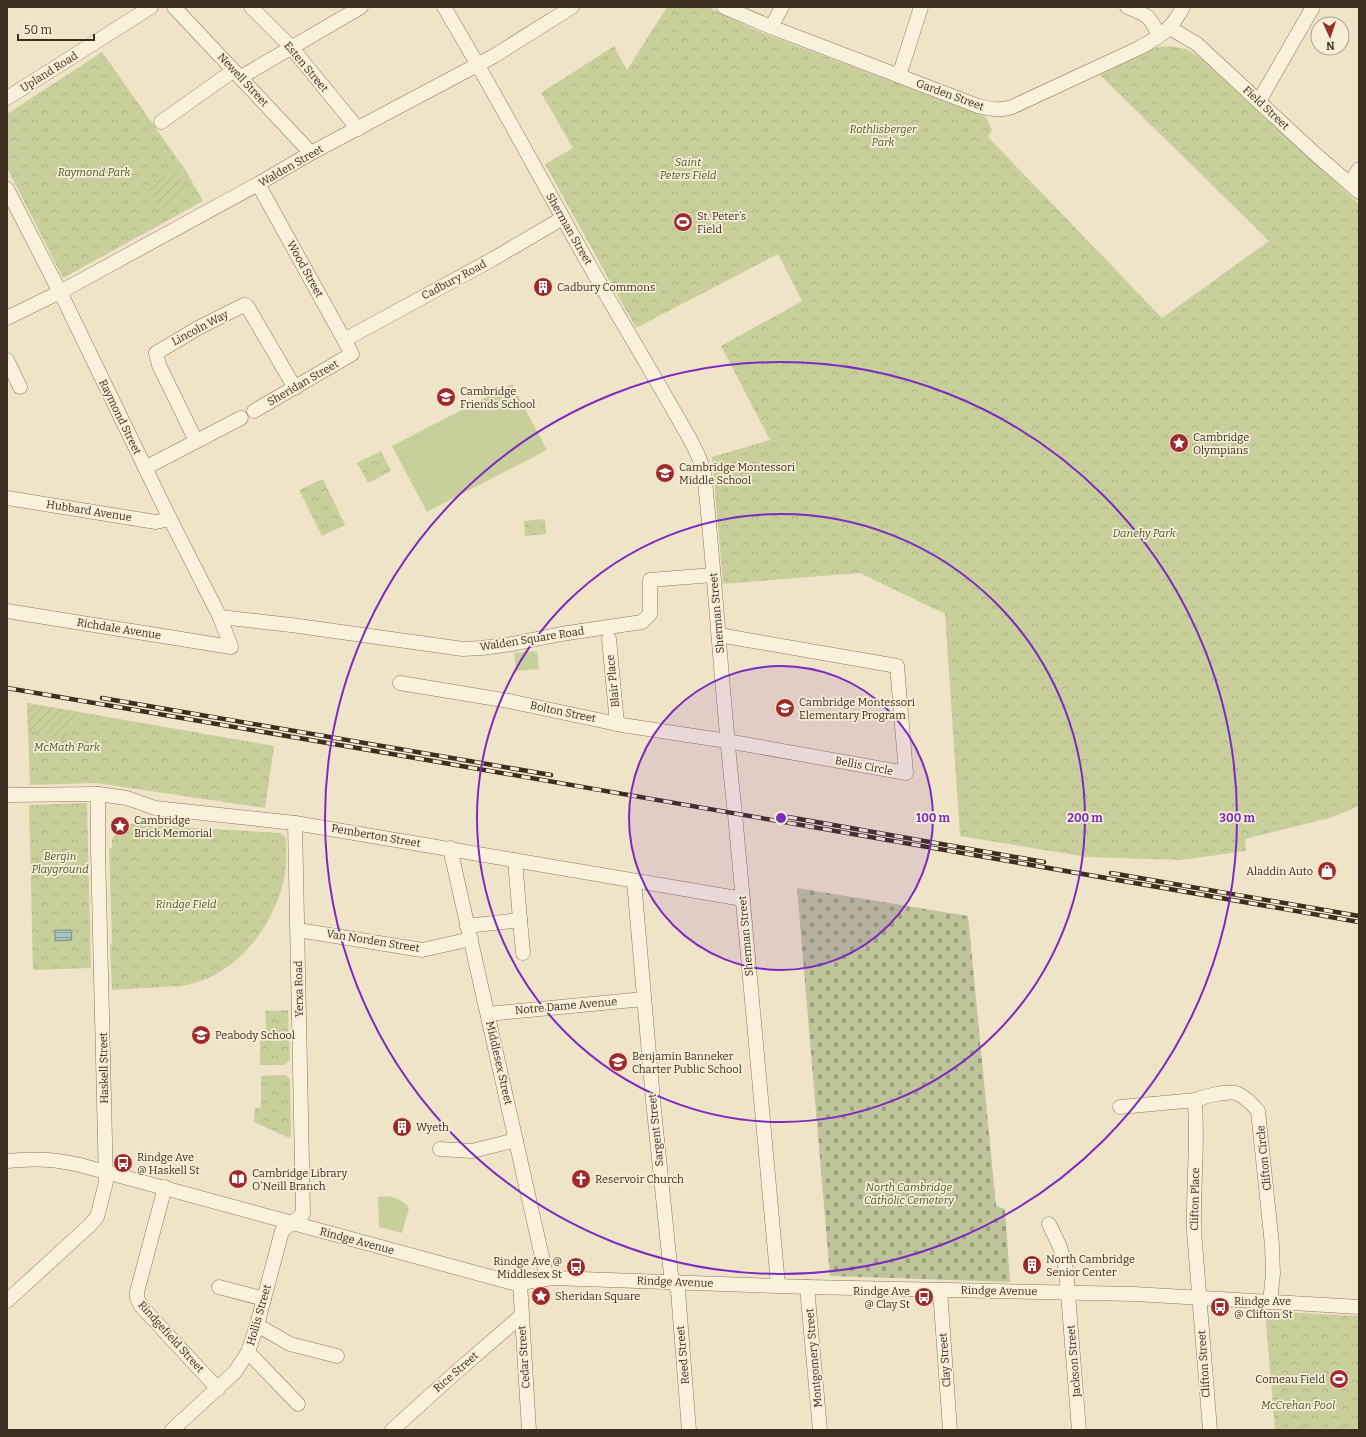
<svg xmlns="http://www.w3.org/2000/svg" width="1366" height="1437" font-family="Bitter,serif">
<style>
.grass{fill:#c9cf9b}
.cemetery{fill:url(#cemetery-stones)}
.park{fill:url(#park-crowns)}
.garden{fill:url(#garden-furrows)}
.water{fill:url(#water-rules);stroke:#6f938a}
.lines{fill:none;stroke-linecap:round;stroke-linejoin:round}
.minor-casing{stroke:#8d765c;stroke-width:15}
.minor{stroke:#faf1dc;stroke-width:14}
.rail-casing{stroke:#3d2e20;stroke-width:4.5}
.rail{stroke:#f7eed8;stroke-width:3;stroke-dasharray:9;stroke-linecap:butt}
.ring{fill:none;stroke:#7b2cbf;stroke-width:2}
.labels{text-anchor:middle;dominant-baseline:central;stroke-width:3.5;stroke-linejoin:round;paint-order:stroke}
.street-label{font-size:11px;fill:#3d2e20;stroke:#f7eed8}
.park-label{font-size:11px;font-style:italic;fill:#4d5a26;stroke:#f7eed8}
.poi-label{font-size:11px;fill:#3d2e20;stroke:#f7eed8;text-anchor:start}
.centre{fill:#7b2cbf;stroke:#f7eed8;stroke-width:2}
.ring-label{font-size:12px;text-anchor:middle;font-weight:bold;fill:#7b2cbf;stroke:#f7eed8;stroke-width:3.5;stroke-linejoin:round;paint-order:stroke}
</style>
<defs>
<pattern id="cemetery-stones" width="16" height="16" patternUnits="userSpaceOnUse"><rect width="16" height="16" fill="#bfc49a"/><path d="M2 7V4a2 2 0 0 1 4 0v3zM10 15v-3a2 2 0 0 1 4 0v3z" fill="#9ca07d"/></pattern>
<pattern id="park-crowns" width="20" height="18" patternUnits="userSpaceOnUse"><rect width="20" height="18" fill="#c9cf9b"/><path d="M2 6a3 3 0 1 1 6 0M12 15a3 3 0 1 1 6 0" fill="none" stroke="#aeb285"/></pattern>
<pattern id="garden-furrows" width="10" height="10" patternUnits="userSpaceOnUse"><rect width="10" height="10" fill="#c9cf9b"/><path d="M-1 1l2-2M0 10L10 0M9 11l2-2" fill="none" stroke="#aeb285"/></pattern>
<pattern id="water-rules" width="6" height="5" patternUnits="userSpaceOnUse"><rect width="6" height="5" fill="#a9c4bc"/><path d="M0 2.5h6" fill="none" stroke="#8ba098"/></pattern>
</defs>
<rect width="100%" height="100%" fill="#f0e4c8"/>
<!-- grass -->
<g class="grass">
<path d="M 512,384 L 547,450 L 427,512 L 392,446 Z"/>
<path d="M 537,651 L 539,669 L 516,671 L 514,653 Z"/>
<path d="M 390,1196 C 398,1199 404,1201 409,1208 L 402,1233 L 379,1227 L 378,1197 Z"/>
</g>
<!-- cemetery -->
<path class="cemetery" d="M 797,888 L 968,916 L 996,1206 L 1005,1209 L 1010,1282 L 830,1276 Z"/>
<!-- park -->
<g class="park">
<path d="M 667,7 L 708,7 L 755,30 L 976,113 L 986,117 L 992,130 L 988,137 L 1162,318 L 1269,241 L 1100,75 L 1157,47 L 1170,46 L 1186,49 L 1200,57 L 1359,204 L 1359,806 L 1330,818 L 1245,839 L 1246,851 L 1181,860 L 1087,857 L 960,836 L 945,614 L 860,573 L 723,584 L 712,457 L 770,440 L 721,346 L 802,301 L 778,254 L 636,328 L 545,164 L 573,148 L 541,93 L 614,46 L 627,70 Z"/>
<path d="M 102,52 L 186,171 L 203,201 L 63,278 L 7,168 L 7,114 Z"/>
<path d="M 381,451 L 391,471 L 368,483 L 357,463 Z"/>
<path d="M 323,479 L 345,525 L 322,536 L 299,490 Z"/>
<path d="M 545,519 L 546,534 L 525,536 L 524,521 Z"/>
<path d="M 27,703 L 274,746 L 265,808 L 96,783 L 30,785 Z"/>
<path d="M 87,803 L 91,968 L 33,970 L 29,805 Z"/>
<path d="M 130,824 L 281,833 L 286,838 C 286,850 287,863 285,875 C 278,911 254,952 221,971 C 211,978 199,982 187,985 C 180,987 171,986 163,987 C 146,988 129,989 112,990 L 110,946 L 112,942 L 109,849 L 112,848 L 112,839 L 122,827 L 130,827 Z"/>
<path d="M 288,1010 L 290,1060 L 284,1065 L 260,1065 L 260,1037 L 267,1036 L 265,1011 Z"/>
<path d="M 285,1075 L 290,1079 L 291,1136 L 289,1138 L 254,1122 L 255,1108 L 261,1108 L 261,1076 Z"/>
<path d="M 1265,1311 L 1359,1316 L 1359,1430 L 1275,1430 Z"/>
</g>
<!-- garden -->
<g class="garden">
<path d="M 176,168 L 189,192 L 160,209 L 146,186 Z"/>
<path d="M 27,703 L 79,712 L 77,721 L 68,722 L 67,737 L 65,739 L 61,739 L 46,733 L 38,731 L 28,731 Z"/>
</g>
<!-- water -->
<path class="water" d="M 55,930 L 71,930 L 72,940 L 55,941 Z"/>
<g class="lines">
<defs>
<g id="minor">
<path d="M 174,7 L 311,153"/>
<path d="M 251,7 L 291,47 L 358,129"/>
<path d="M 444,7 C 502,104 554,205 611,303 C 632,339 654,376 675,413 C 686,432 698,451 704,472 C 716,586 722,700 735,814 L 778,1285"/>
<path d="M 724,7 L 771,27 L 978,106 C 991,109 999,111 1012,107 L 1139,48 C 1161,36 1171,30 1183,7"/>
<path d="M 1127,7 C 1148,15 1150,16 1159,36"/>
<path d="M 771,27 L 782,7"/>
<path d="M 1170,28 L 1197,44 L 1313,152 L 1359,192"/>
<path d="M 899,76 L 921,7"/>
<path d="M 241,77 L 361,7"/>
<path d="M 7,98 L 151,7"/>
<path d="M 1259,101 L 1313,7"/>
<path d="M 161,122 L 233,71"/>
<path d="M 1350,183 L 1359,169"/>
<path d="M 7,189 L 65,302 L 170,519 L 220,617 L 231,647 L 7,611"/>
<path d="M 7,318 L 60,292 L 258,184 L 311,153 L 494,56 L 572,7"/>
<path d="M 344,340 L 493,259 L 563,218"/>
<path d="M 7,360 L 20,387"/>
<path d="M 254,411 L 352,354 L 258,184"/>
<path d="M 196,441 L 159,365 L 156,353 L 198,328 L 244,305 L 247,306 L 295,388"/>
<path d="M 145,468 L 241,418"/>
<path d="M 7,498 L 156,522 L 170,519"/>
<path d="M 220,617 L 291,625 L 463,649 L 482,648 L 512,644 L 561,634 L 642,622 L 650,614 L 650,580 L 713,575"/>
<path d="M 609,639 L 617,724"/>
<path d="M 400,683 L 509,701 L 622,725 L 727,741 L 906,773 L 897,666 L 719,635"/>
<path d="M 7,795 L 98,794 L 127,798 L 155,808 L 295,823 L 743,899"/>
<path d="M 450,848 L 547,1279"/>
<path d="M 634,881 L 653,1100 L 671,1275 L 678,1291 L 689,1430"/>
<path d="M 520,920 L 523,953"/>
<path d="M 467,926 L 520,920 L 515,860"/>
<path d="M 298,930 L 422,950 L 471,939"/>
<path d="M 488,1014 L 644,999"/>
<path d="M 1196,1100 L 1195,1105 C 1198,1147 1193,1189 1194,1231 L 1210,1430"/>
<path d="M 1120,1107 L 1196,1100 C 1204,1096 1227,1091 1236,1093 C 1244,1096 1253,1105 1258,1111 L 1272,1245 L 1273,1274 L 1270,1302"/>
<path d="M 440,1149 L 472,1151 L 516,1140"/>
<path d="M 7,1161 C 32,1158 56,1159 80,1165 L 513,1283 L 520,1283 L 553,1278 L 807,1287 L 1134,1294 L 1359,1307"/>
<path d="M 165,1187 L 137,1292 L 137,1298 L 141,1306 L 218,1389"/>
<path d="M 1049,1224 L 1060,1247 L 1066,1269 L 1079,1430"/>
<path d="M 520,1283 L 529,1430"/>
<path d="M 219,1287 L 264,1299"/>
<path d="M 807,1287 L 820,1430"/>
<path d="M 940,1290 L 950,1430"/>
<path d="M 7,1301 L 89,1226 L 97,1217 L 106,1182 L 98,849 L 98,794"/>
<path d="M 257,1325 L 290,1344 L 337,1356"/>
<path d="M 248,1352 L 298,1404"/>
<path d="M 172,1430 L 235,1372 L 248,1352 L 257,1325 L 282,1231 L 303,1214 L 295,823"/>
<path d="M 392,1430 L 454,1374 L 521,1316"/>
</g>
</defs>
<!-- minor casing -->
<use href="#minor" class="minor-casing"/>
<!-- minor -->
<use href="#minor" class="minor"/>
<defs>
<g id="rail">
<path d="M 7,688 L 427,760 L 1359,922"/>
<path d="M 102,698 L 551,775"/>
<path d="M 788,817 L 1044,862"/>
<path d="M 1111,873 L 1359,916"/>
</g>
</defs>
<!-- rail casing -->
<use href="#rail" class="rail-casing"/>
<!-- rail -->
<use href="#rail" class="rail"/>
</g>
<!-- distance rings -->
<circle cx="781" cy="818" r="152" fill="#7b2cbf" fill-opacity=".12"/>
<g class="ring">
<circle cx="781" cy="818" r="152"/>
<circle cx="781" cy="818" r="304"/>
<circle cx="781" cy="818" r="456"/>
</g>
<!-- icons -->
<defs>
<symbol id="stadium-disc" viewBox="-11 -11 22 22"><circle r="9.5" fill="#9e2a2b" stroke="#f7eed8"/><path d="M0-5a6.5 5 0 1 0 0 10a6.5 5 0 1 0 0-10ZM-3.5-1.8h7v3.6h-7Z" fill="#fff"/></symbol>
<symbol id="building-disc" viewBox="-11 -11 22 22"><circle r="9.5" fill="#9e2a2b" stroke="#f7eed8"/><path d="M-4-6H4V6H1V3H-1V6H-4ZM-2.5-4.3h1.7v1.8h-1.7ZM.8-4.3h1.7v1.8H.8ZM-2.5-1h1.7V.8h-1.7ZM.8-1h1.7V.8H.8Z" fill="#fff"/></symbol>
<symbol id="school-disc" viewBox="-11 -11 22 22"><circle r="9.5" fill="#9e2a2b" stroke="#f7eed8"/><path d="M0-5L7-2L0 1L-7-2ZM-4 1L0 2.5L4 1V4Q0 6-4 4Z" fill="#fff"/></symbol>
<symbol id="sight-disc" viewBox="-11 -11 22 22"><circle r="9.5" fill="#9e2a2b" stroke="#f7eed8"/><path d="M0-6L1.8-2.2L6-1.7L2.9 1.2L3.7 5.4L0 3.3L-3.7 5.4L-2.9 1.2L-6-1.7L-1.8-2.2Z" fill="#fff"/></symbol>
<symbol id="shop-disc" viewBox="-11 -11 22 22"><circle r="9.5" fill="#9e2a2b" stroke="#f7eed8"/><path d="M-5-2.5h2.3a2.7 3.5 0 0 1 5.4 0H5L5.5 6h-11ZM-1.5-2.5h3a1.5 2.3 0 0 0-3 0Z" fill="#fff"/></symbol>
<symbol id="bus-disc" viewBox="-11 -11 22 22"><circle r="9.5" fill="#9e2a2b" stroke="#f7eed8"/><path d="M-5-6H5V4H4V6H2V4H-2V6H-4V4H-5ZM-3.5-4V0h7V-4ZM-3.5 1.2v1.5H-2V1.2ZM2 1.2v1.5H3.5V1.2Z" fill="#fff"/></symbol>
<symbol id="library-disc" viewBox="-11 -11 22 22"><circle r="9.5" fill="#9e2a2b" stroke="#f7eed8"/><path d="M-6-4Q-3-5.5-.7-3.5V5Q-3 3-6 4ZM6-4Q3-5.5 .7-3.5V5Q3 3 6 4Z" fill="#fff"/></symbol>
<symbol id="church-disc" viewBox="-11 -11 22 22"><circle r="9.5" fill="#9e2a2b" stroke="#f7eed8"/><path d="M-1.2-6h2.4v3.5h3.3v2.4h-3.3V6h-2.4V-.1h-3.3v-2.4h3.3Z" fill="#fff"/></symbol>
</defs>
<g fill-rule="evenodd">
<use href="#stadium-disc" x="672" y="211" width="22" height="22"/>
<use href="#building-disc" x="532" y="276" width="22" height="22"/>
<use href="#school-disc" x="435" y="386" width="22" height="22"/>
<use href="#sight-disc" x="1168" y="432" width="22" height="22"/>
<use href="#school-disc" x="654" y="462" width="22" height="22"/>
<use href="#school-disc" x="774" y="697" width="22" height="22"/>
<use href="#sight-disc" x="109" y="815" width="22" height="22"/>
<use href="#shop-disc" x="1316" y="860" width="22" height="22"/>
<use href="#school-disc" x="190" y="1024" width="22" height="22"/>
<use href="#school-disc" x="607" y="1051" width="22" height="22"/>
<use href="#building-disc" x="391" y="1116" width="22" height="22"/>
<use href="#bus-disc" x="112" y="1152" width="22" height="22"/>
<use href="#library-disc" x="227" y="1168" width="22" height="22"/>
<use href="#church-disc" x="570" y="1168" width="22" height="22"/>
<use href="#building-disc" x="1021" y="1254" width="22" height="22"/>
<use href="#bus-disc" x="565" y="1256" width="22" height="22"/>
<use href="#sight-disc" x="530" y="1285" width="22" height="22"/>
<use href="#bus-disc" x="913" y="1286" width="22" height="22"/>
<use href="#bus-disc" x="1209" y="1296" width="22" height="22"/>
<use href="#stadium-disc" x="1328" y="1368" width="22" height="22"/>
</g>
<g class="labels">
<!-- street labels -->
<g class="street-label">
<text transform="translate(306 67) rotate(50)">Esten Street</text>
<text transform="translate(49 72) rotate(-32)">Upland Road</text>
<text transform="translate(243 80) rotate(47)">Newell Street</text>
<text transform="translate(950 95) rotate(20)">Garden Street</text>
<text transform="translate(1266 108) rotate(43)">Field Street</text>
<text transform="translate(291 166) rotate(-30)">Walden Street</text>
<text transform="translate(569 229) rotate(60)">Sherman Street</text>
<text transform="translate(305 269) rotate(61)">Wood Street</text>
<text transform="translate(454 280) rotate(-28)">Cadbury Road</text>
<text transform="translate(200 328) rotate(-28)">Lincoln Way</text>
<text transform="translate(303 383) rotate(-30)">Sheridan Street</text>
<text transform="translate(120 417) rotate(64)">Raymond Street</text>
<text transform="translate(89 511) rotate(9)">Hubbard Avenue</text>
<text transform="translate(717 613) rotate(-95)">Sherman Street</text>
<text transform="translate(119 629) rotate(9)">Richdale Avenue</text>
<text transform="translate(532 639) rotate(-9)">Walden Square Road</text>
<text transform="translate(613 681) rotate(-96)">Blair Place</text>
<text transform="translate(563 712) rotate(12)">Bolton Street</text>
<text transform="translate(864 766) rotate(11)">Bellis Circle</text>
<text transform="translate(376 836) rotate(10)">Pemberton Street</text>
<text transform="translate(746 936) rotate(-95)">Sherman Street</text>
<text transform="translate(373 941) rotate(9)">Van Norden Street</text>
<text transform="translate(299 989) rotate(-91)">Yerxa Road</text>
<text transform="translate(566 1006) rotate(-5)">Notre Dame Avenue</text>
<text transform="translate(499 1063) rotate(77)">Middlesex Street</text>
<text transform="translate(104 1068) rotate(-91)">Haskell Street</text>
<text transform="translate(656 1130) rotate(-96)">Sargent Street</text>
<text transform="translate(1264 1158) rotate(-96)">Clifton Circle</text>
<text transform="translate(1195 1199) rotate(-89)">Clifton Place</text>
<text transform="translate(357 1241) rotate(15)">Rindge Avenue</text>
<text transform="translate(675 1282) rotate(2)">Rindge Avenue</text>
<text transform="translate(999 1291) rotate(1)">Rindge Avenue</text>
<text transform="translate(259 1315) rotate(-74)">Hollis Street</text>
<text transform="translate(171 1337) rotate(48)">Rindgefield Street</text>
<text transform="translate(683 1355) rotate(-95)">Reed Street</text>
<text transform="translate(524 1357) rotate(-94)">Cedar Street</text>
<text transform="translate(814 1358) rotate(-95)">Montgomery Street</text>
<text transform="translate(945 1360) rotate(-94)">Clay Street</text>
<text transform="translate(1074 1361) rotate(-95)">Jackson Street</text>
<text transform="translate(1204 1364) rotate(-94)">Clifton Street</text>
<text transform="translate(456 1372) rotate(-41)">Rice Street</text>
</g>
<!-- park labels -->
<g class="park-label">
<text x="883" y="129">Rothlisberger<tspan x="883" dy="13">Park</tspan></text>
<text x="688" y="162">Saint<tspan x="688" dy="13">Peters Field</tspan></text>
<text x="94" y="172">Raymond Park</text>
<text x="1144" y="533">Danehy Park</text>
<text x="67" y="747">McMath Park</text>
<text x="60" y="856">Bergin<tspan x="60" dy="13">Playground</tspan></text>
<text x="186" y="904">Rindge Field</text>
<text x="909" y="1187">North Cambridge<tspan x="909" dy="13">Catholic Cemetery</tspan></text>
<text x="1298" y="1405">McCrehan Pool</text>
</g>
<!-- poi labels -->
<g class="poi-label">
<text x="697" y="216">St. Peter's<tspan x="697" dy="13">Field</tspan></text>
<text x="557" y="287">Cadbury Commons</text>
<text x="460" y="391">Cambridge<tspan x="460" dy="13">Friends School</tspan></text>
<text x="1193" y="437">Cambridge<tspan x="1193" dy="13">Olympians</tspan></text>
<text x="679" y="467">Cambridge Montessori<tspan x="679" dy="13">Middle School</tspan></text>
<text x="799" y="702">Cambridge Montessori<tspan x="799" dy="13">Elementary Program</tspan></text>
<text x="134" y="820">Cambridge<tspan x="134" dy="13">Brick Memorial</tspan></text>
<text x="1313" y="871" text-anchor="end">Aladdin Auto</text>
<text x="215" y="1035">Peabody School</text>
<text x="632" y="1056">Benjamin Banneker<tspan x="632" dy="13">Charter Public School</tspan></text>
<text x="416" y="1127">Wyeth</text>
<text x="137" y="1157">Rindge Ave<tspan x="137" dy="13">@ Haskell St</tspan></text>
<text x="252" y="1173">Cambridge Library<tspan x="252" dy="13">O'Neill Branch</tspan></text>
<text x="595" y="1179">Reservoir Church</text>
<text x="1046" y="1259">North Cambridge<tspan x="1046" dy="13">Senior Center</tspan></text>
<text x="562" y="1261" text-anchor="end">Rindge Ave @<tspan x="562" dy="13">Middlesex St</tspan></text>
<text x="910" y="1291" text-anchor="end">Rindge Ave<tspan x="910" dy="13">@ Clay St</tspan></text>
<text x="555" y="1296">Sheridan Square</text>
<text x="1234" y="1301">Rindge Ave<tspan x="1234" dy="13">@ Clifton St</tspan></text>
<text x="1325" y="1379" text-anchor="end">Comeau Field</text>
</g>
</g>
<circle cx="781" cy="818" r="6" class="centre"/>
<g class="ring-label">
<text x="933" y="822">100 m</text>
<text x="1085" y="822">200 m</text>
<text x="1237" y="822">300 m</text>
</g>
<!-- border -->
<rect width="1366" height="1437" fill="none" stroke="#3d2e20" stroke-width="16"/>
<!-- north arrow -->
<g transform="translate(1330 36) rotate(177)"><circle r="19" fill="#f7eed8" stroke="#ada18e"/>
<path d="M0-3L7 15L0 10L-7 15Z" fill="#9e2a2b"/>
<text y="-6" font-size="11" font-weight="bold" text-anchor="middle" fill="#3d2e20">N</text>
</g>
<!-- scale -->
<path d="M18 34v6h76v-6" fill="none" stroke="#3d2e20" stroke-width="2"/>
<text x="24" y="34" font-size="12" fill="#3d2e20" stroke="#f7eed8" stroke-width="3" paint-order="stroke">50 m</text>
</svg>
